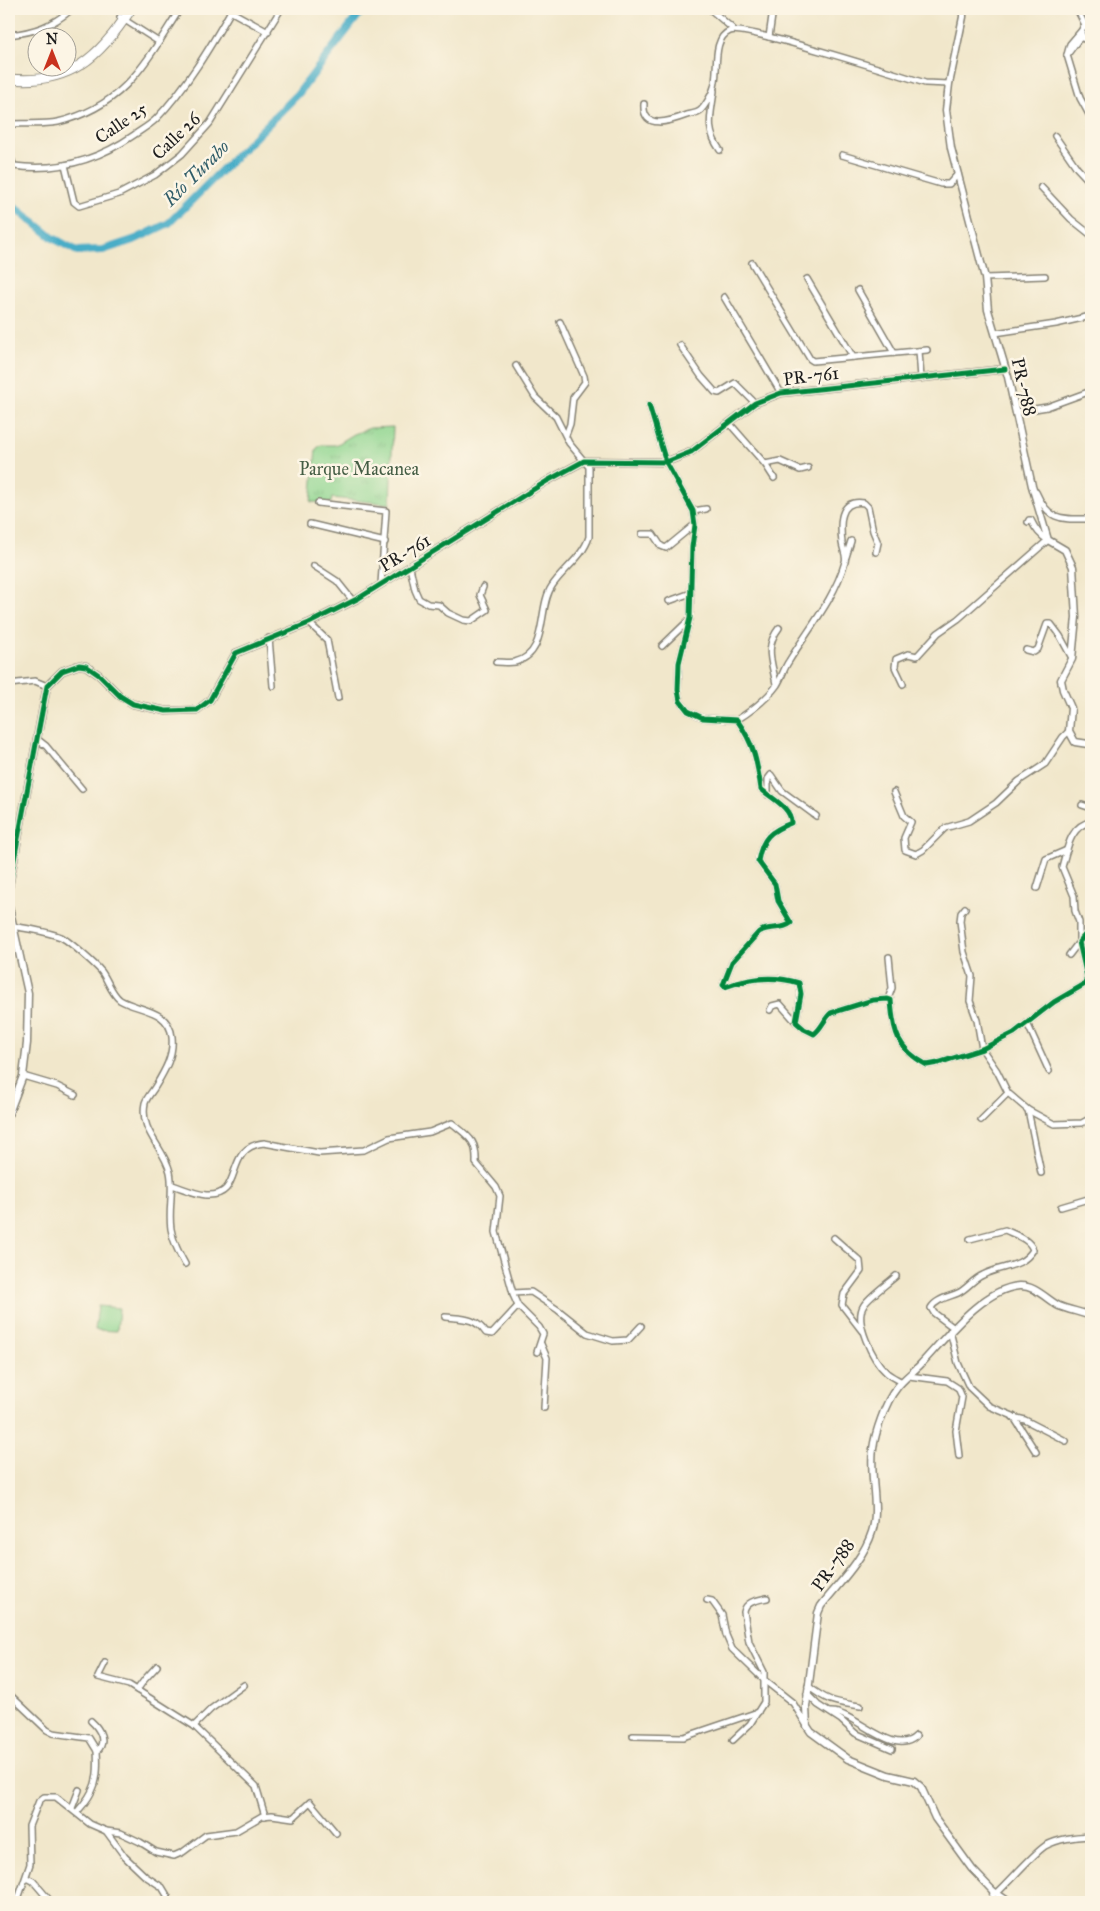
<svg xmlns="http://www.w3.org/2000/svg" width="1100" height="1911" font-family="'IM FELL Great Primer',serif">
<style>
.grass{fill:#8ed58f;stroke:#557856}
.park{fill:url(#park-tufts);stroke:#557856}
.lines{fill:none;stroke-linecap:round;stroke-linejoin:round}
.river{stroke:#48adc7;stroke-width:8}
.minor-casing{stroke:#868274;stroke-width:8}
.tertiary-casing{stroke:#868274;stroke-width:9}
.primary-casing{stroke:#868274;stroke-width:11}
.minor{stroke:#fff;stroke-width:5}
.tertiary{stroke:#fff;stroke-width:6}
.primary{stroke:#fff;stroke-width:9}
.cycleway-casing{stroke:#fcf5e5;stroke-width:8}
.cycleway{stroke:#00873e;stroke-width:5}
.labels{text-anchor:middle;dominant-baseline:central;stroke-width:5;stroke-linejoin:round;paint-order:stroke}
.street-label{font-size:18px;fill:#1c1c1c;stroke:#fcf5e5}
.park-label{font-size:18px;fill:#445d44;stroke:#fcf5e5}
.water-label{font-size:19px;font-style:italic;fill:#305d69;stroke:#fcf5e5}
</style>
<defs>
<pattern id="park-tufts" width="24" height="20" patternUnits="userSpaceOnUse" patternTransform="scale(1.25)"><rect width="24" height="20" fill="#8ed58f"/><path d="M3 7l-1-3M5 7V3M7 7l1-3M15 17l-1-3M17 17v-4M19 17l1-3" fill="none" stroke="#7ab67b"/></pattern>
</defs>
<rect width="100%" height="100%" fill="#fcf5e5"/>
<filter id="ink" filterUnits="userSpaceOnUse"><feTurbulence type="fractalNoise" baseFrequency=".02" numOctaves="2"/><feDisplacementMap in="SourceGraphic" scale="10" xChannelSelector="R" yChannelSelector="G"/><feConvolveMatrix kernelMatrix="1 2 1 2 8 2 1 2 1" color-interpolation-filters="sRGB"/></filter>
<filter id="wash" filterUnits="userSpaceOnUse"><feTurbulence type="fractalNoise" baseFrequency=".0096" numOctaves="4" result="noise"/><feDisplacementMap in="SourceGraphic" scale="20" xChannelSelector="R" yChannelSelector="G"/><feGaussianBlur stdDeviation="1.12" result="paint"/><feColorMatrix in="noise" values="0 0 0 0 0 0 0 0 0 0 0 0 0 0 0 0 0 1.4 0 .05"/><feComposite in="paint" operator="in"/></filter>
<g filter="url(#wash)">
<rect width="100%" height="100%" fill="#f1e7cb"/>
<!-- grass -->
<path class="grass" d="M 98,1306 L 119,1308 L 117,1331 L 95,1330 Z"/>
<!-- park -->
<path class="park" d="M 393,427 L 390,504 L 332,498 L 331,503 L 311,502 L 316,449 L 321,445 L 336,445 L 354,434 L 370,428 Z"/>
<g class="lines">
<!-- river -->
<path class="river" d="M 9,202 L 53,238 L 77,251 L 103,250 L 136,239 L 169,223 L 298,94 L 363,9"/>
</g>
</g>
<g filter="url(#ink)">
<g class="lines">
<defs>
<g id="minor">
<path d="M 710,9 L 733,29"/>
<path d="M 1077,9 L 1085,25"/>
<path d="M 230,11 L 268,32"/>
<path d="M 120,17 L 159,42"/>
<path d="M 1091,26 L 1083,27 L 1081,33 L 1084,39 L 1091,39"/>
<path d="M 1081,31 L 1070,44 L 1067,55 L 1078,40 L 1082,37"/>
<path d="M 9,35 C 35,32 52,26 72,9"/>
<path d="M 769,37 L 773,9"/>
<path d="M 1067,55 L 1080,98 L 1091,118"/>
<path d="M 714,91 C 711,116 705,129 720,150"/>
<path d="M 644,104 C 642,131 671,121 687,115 C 691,114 698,113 701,110 C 705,106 711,96 713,90 C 720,75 710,39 730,31 C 743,25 900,75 925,83 L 949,84"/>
<path d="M 9,124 C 25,123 43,125 58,122 C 125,106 146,62 180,9"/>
<path d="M 1055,136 L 1077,168 L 1091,183"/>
<path d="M 9,154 L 14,166 C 59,172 98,160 134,135 C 141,130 150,125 156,119 C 186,88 211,46 232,9"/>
<path d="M 842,155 L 941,184 L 949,184 L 958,174"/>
<path d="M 65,165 L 74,202 L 79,206 L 119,194 L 155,175 L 182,154 L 210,123 L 281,9"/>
<path d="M 1041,187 L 1071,219 L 1091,235"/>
<path d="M 752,263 L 810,359 L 813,361 L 927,350"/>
<path d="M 985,278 L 1045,276"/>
<path d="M 807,279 L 853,357"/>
<path d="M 858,290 L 894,353"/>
<path d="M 724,297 L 781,393"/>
<path d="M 560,322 L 584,376 L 585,382 L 573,398 L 570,424 L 566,435"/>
<path d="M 995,333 L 1056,324 L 1091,316"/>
<path d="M 680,345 L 701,376 L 715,392 L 719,393 L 735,383 L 755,403"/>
<path d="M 919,351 L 921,378"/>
<path d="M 649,405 L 666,462 L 693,511 L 695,525 L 692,547 L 690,618 L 679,663 L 678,690 L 680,701 L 688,711 L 703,718 L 737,720 C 754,744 757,761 761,789 C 771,798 792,808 791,823 C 770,831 762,838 758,861 L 775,884 L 778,901 L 791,923 C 781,931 769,925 759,932 L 732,962 L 723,985 L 725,987 C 749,978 774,975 799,983 L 801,994 L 796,1022 L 804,1029 L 814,1034 C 822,1028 824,1019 831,1013 L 873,1000 L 888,999 L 891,1000 C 893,1031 897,1049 927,1065 L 938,1063 L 982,1049 L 1014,1033 L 1054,1002 L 1085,984 L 1087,977 L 1079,942 L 1091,928"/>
<path d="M 1016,412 L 1047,407 L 1091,391"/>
<path d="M 730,424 L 765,464 L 774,478"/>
<path d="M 765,464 L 780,461 L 800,470 L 808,468"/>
<path d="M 1036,492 C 1049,522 1062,519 1091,519"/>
<path d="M 318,503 L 386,511 L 381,584"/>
<path d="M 693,511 L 706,509"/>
<path d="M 310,524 L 385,542"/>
<path d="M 642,534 L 653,534 L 661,546 L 666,548 L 694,525"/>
<path d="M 846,557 L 851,541"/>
<path d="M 314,566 L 337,581 L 353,601"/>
<path d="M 410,567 L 415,590 L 419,599 L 428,604 L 439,605 L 448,613 L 463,620 L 471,621 L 487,610 L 480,595 L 483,587"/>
<path d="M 669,601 L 691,593"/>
<path d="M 309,623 L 327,640 L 338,698"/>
<path d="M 269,638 L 273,686"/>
<path d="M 662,646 L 690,619"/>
<path d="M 1026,650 L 1034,652 L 1038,649 L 1047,624 L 1051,624 L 1060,636 L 1072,658"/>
<path d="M 496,662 C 502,662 509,663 515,662 C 549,654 537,608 552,586 C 563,569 583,557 589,537 L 589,467 L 569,443 L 556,417 L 535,397 L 516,366"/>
<path d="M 9,684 L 35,681 L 47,686"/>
<path d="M 776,684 C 772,662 764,647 779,628"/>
<path d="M 903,684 L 895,667 L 896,659 L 908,654 L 917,656 L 938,633 L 958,619 L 1048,540 C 1040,536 1035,529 1031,520 L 1029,520 L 1028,522"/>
<path d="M 737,720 C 751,711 767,699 777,685 C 782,677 784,668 789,661 C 809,628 834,600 845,562 C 847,556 843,550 842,543 C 840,525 838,499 864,503 L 868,507 L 873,531 L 878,543 L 876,552"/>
<path d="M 37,739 L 46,746 L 82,789"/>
<path d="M 894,792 L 904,816 L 911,822 L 904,838 L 905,850 L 916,854 L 923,850 L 945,828 L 969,821 L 996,803 L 1019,781 L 1045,764 L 1063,737 L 1069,731"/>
<path d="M 768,795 L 768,779 L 771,775 L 782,791 L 816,816"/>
<path d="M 1082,805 L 1091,808"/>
<path d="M 1037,888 L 1046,859 L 1067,850"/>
<path d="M 965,908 L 961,913 L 960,921 L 964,952 L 972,976 L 970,1001 L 977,1020 L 982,1049 L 997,1071 L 1008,1093 L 1028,1110 L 1041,1173"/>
<path d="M 9,926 C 25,928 45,931 61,937 C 68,940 96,965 101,971 C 108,980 111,993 120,1000 C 139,1011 169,1009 172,1037 C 174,1056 164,1072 155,1087 C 152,1092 147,1097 145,1103 C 139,1131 164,1147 170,1172 C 174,1191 168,1210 171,1229 C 173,1242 179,1253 185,1264"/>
<path d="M 1069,955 L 1079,942 L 1079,922 L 1075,911 L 1074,896 L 1062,867 C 1067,850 1070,825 1091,822"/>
<path d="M 888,999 L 892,988 L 889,957"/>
<path d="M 770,1010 L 772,1006 L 780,1004 L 796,1022"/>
<path d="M 1027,1023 L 1049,1071"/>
<path d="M 23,1076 L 57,1086 L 75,1095"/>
<path d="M 1028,1110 L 1054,1124 L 1082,1123 L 1091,1118"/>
<path d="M 981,1120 L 1008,1093"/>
<path d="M 172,1185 C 182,1188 195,1194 206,1195 C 246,1198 222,1147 264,1143 L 319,1153 L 364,1150 L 389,1138 L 430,1132 L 452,1123 C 469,1137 477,1140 476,1163 L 496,1187 L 500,1196 L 496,1232 L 514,1297 L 518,1306 L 539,1327 L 543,1334 L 537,1352"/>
<path d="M 1061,1207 L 1088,1199 L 1091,1200"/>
<path d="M 834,1238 L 860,1261 L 861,1271 L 844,1294 L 842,1305 L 862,1331"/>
<path d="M 896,1276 C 887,1284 870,1296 864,1305 C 853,1321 873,1360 886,1372 C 890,1376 897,1379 902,1382"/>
<path d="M 513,1293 L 531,1292 L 558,1310 L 587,1333 L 613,1341 L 628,1340 L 641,1326"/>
<path d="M 445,1317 C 463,1319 475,1317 486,1333 L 492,1334 L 518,1306"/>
<path d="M 954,1328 L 934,1313 L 931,1308 C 936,1299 949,1297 958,1293 C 967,1289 973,1279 983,1275 C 1001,1265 1021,1269 1033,1250 C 1030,1239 1015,1235 1005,1230 L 970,1239"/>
<path d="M 950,1331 L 958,1363 L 969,1387 L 989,1406 L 1013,1416 L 1036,1452"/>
<path d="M 541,1344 L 547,1358 L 544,1408"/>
<path d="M 909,1376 L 947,1381 L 958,1388 L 962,1397 L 956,1431 L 959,1456"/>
<path d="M 1013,1417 L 1025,1420 L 1066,1441"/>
<path d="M 707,1600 L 712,1601 L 722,1615 L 726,1635 L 732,1649 L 764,1680 L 793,1703 L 807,1726"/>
<path d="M 105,1663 L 98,1677 L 129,1685 L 194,1726 L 256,1786 L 265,1816"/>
<path d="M 808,1686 C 828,1702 835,1702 860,1706"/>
<path d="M 137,1690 L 145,1679 L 157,1666"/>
<path d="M 9,1694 L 47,1730 L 53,1733 L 89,1738 L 97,1751"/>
<path d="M 807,1694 L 818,1705 L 841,1720 L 855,1733 L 892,1749"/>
<path d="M 830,1712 C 853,1710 894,1759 916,1736"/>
<path d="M 194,1726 L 211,1709 L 244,1685"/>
<path d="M 633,1736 L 684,1737 L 758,1712"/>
<path d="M 733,1740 L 750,1724 L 764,1702 L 764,1672 L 749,1642 L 744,1612 C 746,1601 758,1600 767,1598"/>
<path d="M 72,1808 L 79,1790"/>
<path d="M 77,1812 C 96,1791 99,1779 97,1751 C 107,1742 100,1729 91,1721"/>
<path d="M 106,1831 L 125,1857 L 145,1876 L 162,1887 L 168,1897 L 168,1902"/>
<path d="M 27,1878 L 33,1881 L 51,1902"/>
<path d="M 997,1893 C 1010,1881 1032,1855 1045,1846 C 1059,1838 1076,1837 1091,1836"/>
<path d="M 17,1902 L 30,1864 L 29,1826 L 39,1801 L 44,1797 L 56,1797 L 90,1824 L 106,1831 L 121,1833 L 140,1842 L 156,1852 L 174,1856 L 183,1852 L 206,1835 L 236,1831 L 262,1816 L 272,1815 L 293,1818 L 310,1802 L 336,1833"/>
<path d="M 992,1902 L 993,1891"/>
</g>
<g id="tertiary">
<path d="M 963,9 L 963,17 L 949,84 L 946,110 L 951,148 L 985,278 L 988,310 L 1008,377 L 1032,486 L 1048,540 L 1065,550 L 1073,567 L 1076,617 L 1072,659 L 1061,680 L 1063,690 L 1071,708 L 1069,731 L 1075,742 L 1088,744 L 1091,743"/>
<path d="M 9,886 L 47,686 L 62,671 L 79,665 L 86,666 L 99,675 L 120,696 L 133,704 L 166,711 L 197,710 L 210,700 L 236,653 L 309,623 L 359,598 L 547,481 L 584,461 L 666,462 L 691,452 L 755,403 L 781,393 L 1005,369"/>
<path d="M 9,907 L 28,993 L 27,1043 L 23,1076 L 9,1113"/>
<path d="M 1009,1902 L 993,1891 L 972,1869 L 935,1818 L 921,1787 L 914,1781 L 888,1775 L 848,1759 L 811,1732 L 807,1726 L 806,1707 L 818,1613 L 821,1606 C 839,1583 863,1560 872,1532 C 880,1509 869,1474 873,1449 C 875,1433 886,1401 896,1389 C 902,1380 912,1373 920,1365 C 944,1340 982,1289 1019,1286 C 1035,1285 1046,1299 1059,1306 C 1069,1310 1081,1312 1091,1316"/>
</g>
<path id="primary" d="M 9,79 C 70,85 100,57 131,9"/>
</defs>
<!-- minor casing -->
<use href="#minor" class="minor-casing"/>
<!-- tertiary casing -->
<use href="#tertiary" class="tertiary-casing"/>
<!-- primary casing -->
<use href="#primary" class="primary-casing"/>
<!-- minor -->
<use href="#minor" class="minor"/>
<!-- tertiary -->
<use href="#tertiary" class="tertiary"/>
<!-- primary -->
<use href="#primary" class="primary"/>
<defs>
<g id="cycleway">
<path d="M 649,405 L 666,462 L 693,511 L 695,525 L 692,547 L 690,618 L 679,663 L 678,690 L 680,701 L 688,711 L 703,718 L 737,720 C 754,744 757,761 761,789 C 771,798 792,808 791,823 C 770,831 762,838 758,861 L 775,884 L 778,901 L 791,923 C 781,931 769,925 759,932 L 732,962 L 723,985 L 725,987 C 749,978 774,975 799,983 L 801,994 L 796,1022 L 804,1029 L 814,1034 C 822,1028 824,1019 831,1013 L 873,1000 L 888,999 L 891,1000 C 893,1031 897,1049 927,1065 L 938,1063 L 982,1049 L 1014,1033 L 1054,1002 L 1085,984 L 1087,977 L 1079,942 L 1091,928"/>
<path d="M 9,886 L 47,686 L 62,671 L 79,665 L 86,666 L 99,675 L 120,696 L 133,704 L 166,711 L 197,710 L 210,700 L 236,653 L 309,623 L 359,598 L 547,481 L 584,461 L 666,462 L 691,452 L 755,403 L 781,393 L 1005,369"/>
</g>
</defs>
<!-- cycleway casing -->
<use href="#cycleway" class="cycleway-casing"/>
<!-- cycleway -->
<use href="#cycleway" class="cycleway"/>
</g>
</g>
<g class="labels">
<!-- street labels -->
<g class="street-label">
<text transform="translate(121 123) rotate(-34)">Calle 25</text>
<text transform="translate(176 136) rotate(-44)">Calle 26</text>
<text transform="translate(811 376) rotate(-7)">PR-761</text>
<text transform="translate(1024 387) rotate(77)">PR-788</text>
<text transform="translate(405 553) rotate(-31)">PR-761</text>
<text transform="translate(833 1565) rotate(-54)">PR-788</text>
</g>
<!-- park labels -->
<g class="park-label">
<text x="359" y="469">Parque Macanea</text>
</g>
<!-- water labels -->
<g class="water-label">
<text transform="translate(196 173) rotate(-45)">Río Turabo</text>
</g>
</g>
<!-- margin -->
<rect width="1100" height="1911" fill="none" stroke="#fcf5e5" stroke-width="30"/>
<!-- north arrow -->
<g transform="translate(52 52)"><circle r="24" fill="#fcf5e5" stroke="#a29e95"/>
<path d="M0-4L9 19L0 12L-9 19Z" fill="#c8321e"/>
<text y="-8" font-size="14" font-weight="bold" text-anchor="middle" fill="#1c1c1c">N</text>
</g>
</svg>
